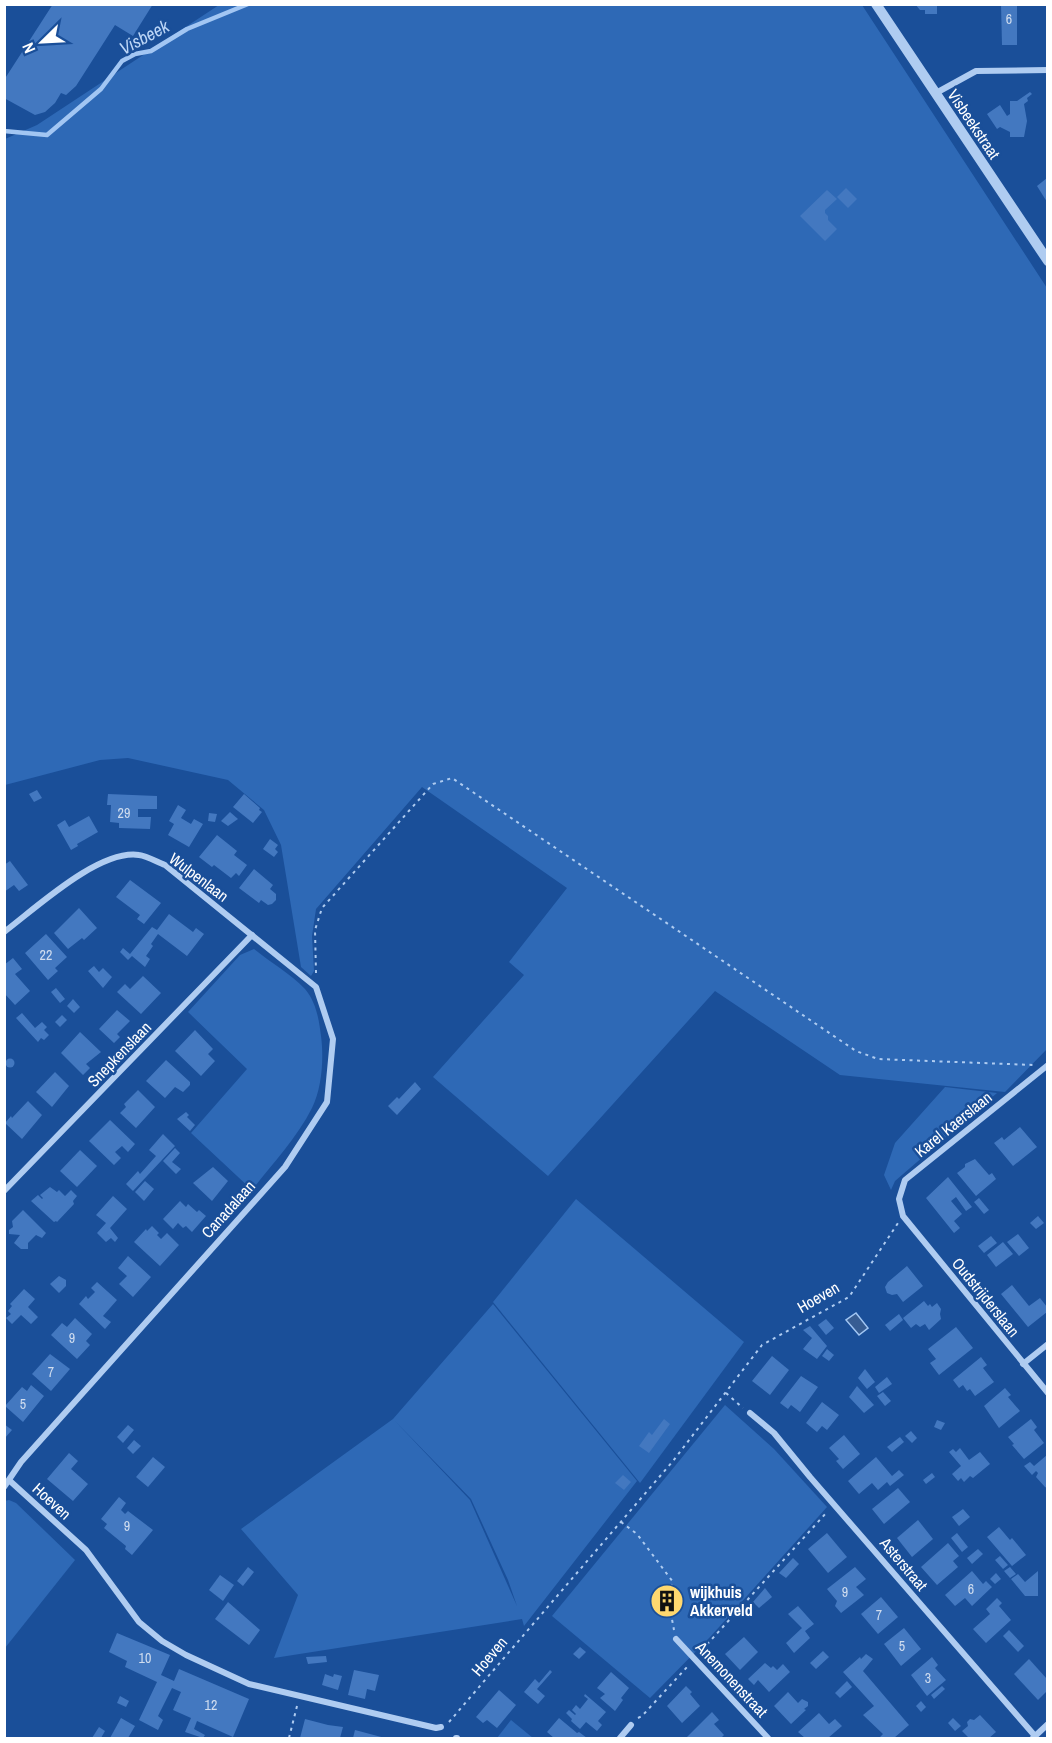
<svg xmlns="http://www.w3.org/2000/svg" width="1052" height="1743" font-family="'Archivo Narrow',sans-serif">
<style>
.green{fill:#2e69b6;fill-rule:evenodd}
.water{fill:#375d93;stroke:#a2c6f3;stroke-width:1.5}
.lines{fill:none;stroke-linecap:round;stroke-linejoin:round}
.stream{stroke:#a2c6f3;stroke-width:4.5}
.building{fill:#4378c0}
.path{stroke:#afccf1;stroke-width:2;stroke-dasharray:3 4.5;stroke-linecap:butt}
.minor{stroke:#afccf1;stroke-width:6}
.tertiary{stroke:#afccf1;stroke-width:10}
.labels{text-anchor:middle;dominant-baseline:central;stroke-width:5;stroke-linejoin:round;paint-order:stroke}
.number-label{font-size:14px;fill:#d0ddef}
.street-label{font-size:16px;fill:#fff;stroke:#1a4f99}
.poi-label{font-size:16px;font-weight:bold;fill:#fff;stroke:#1a4f99;text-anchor:start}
.water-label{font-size:18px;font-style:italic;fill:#bcd6f7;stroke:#1a4f99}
</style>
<rect width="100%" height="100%" fill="#1a4f99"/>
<!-- green -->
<g class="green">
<path d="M 219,5 L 862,5 L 1047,288 L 1047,1049 L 1005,1092 L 840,1075 L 715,991 L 548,1176 L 433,1077 L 524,975 L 509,962 L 567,888 L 422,787 L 316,909 L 312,936 L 314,971 L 311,976 L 301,967 L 281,845 L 264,810 L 228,780 L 128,758 L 100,760 L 5,785 L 5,139 L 37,125 Z"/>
<path d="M 254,949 C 270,962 291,974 305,989 C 316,1002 319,1019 321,1036 C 324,1058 322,1088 312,1108 C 297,1138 272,1164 252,1190 L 191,1133 L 247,1069 L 188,1012 L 240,955 Z"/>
<path d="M 945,1087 L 997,1093 L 895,1181 L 891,1190 L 884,1175 L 895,1143 Z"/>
<path d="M 576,1199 L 744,1342 L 640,1483 L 493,1302 Z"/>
<path d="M 493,1304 L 637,1481 L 524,1626 L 522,1619 L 274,1658 L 298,1595 L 241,1529 L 393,1419 ZM 394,1420 L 471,1499 L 508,1580 L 517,1606 L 470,1500 Z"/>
<path d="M 725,1405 L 774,1449 L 827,1507 L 711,1636 L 650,1698 L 552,1616 Z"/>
<path d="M 9,1500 L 16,1503 L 75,1560 L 5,1648 L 4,1501 Z"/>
<path d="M 511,1720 L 533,1738 L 497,1738 Z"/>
</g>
<!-- water -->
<path class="water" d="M 856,1313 L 868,1328 L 859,1335 L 846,1320 Z"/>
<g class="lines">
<!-- stream -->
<path class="stream" d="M 4,131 L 47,135 L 101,89 L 122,61 L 135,54 L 151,51 L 187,29 L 248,4"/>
</g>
<!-- building -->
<g class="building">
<path d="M 53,4 L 153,4 L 133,36 L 115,25 L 76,86 L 66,95 L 61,93 L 55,103 L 45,112 L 35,115 L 4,98 L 4,80 Z"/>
<path d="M 915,4 L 937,4 L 937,14 L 925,14 L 925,10 L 920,10 Z"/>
<path d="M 1001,4 L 1017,4 L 1017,45 L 1002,45 Z"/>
<path d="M 1030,92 L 1032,94 L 1027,98 L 1028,101 L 1024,104 L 1027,121 L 1024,137 L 1010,137 L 1010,132 L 1000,127 L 997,129 L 987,114 L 1000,105 L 1007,116 L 1010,114 L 1010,101 L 1017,101 Z"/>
<path d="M 1047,178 L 1047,202 L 1037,186 Z"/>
<path d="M 846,188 L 857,199 L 848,208 L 837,197 Z"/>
<path d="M 827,190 L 837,199 L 825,210 L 825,213 L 828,216 L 828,220 L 837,229 L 825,241 L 800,216 Z"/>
<path d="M 37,790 L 42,798 L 34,802 L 29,794 Z"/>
<path d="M 108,794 L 157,796 L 157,809 L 138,809 L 138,817 L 151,817 L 150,829 L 119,828 L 119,823 L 110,822 L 111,805 L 107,805 Z"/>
<path d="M 244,794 L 260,808 L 259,810 L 262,812 L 253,823 L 233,807 Z"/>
<path d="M 178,805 L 186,810 L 181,818 L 191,824 L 194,819 L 203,824 L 189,847 L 168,835 L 174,824 L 169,821 Z"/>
<path d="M 230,812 L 238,819 L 228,826 L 221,821 Z"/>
<path d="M 209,813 L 217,814 L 215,822 L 208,821 Z"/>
<path d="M 89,816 L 98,832 L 77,844 L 78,846 L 71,850 L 57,825 L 65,820 L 69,827 Z"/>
<path d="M 217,835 L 237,851 L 234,855 L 247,865 L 239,876 L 236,873 L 231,878 L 214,865 L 212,867 L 199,857 Z"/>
<path d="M 270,839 L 278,845 L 275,849 L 278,852 L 274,857 L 263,849 Z"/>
<path d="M 10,861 L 28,885 L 19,891 L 14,885 L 4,892 L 4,865 Z"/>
<path d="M 254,869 L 273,885 L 270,889 L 276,894 L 276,900 L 272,904 L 268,905 L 261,900 L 259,903 L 239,888 Z"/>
<path d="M 130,880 L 161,903 L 144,924 L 137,919 L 140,915 L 116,897 Z"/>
<path d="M 79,908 L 97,928 L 84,940 L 82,938 L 68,949 L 54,933 Z"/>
<path d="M 169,914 L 193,932 L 196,928 L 204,934 L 187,956 L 158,934 L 151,944 L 153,946 L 146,956 L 150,959 L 145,967 L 132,956 L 128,960 L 120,952 L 123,948 L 130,954 L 152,927 L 157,930 Z"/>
<path d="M 46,934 L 67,957 L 55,968 L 58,971 L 48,980 L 25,953 Z"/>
<path d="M 13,958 L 22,969 L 15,974 L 30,991 L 15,1005 L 4,993 L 4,965 Z"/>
<path d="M 94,966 L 99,972 L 103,968 L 112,977 L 103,988 L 88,971 Z"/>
<path d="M 143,976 L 161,993 L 141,1014 L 117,992 L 125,984 L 130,989 Z"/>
<path d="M 56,988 L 65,999 L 60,1003 L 51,992 Z"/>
<path d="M 73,999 L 80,1007 L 74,1013 L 67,1006 Z"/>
<path d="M 117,1010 L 130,1021 L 117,1034 L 120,1037 L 114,1043 L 99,1029 Z"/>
<path d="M 22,1013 L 35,1028 L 42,1022 L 47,1027 L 44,1030 L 49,1035 L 44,1040 L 41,1038 L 38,1042 L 16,1018 Z"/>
<path d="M 62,1015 L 67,1020 L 60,1027 L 55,1022 Z"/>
<path d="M 195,1030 L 213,1049 L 208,1054 L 215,1061 L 201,1076 L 175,1051 Z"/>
<path d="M 80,1032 L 101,1052 L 86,1064 L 90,1068 L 83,1075 L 61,1053 Z"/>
<circle cx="10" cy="1063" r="4.5"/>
<path d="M 166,1060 L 190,1082 L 190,1085 L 183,1092 L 175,1087 L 165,1098 L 146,1081 Z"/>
<path d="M 55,1072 L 69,1086 L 52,1107 L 36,1092 Z"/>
<path d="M 415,1082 L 421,1089 L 397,1115 L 388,1106 L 397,1097 L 399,1099 Z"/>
<path d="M 138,1090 L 155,1107 L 136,1128 L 120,1113 L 126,1107 L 124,1104 Z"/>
<path d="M 28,1101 L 42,1115 L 22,1139 L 5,1123 L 11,1116 L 12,1118 Z"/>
<path d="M 186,1112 L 189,1115 L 187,1117 L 195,1125 L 190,1131 L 177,1119 Z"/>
<path d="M 110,1120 L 135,1144 L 128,1152 L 122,1146 L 115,1152 L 121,1158 L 114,1165 L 89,1141 Z"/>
<path d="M 1020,1127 L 1037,1147 L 1013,1166 L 994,1143 L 1002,1137 L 1004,1140 Z"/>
<path d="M 163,1134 L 175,1146 L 133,1191 L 126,1184 L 138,1171 L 140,1174 L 156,1156 L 149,1150 Z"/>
<path d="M 175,1148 L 180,1153 L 172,1162 L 181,1169 L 176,1174 L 163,1161 Z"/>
<path d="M 80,1150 L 97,1166 L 77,1187 L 60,1171 Z"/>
<path d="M 975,1159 L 989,1175 L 992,1173 L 996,1179 L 976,1196 L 957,1173 L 965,1167 L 965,1164 Z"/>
<path d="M 213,1167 L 228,1181 L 212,1201 L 193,1183 Z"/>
<path d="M 948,1177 L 972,1207 L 966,1211 L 956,1197 L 951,1201 L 962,1214 L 954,1221 L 960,1228 L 954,1233 L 926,1198 Z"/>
<path d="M 145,1181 L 154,1189 L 144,1201 L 135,1192 Z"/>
<path d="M 50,1187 L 57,1192 L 59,1190 L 65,1196 L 71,1190 L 77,1196 L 73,1201 L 74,1204 L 57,1222 L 56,1221 L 54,1222 L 31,1201 L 38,1195 L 42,1199 L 43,1198 L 40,1195 Z"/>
<path d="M 113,1196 L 127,1209 L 110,1228 L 118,1238 L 115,1242 L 111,1238 L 106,1242 L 97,1233 L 106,1223 L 96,1215 Z"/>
<path d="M 979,1198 L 989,1210 L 984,1214 L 974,1202 Z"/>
<path d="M 180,1201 L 186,1207 L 188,1204 L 197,1212 L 199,1210 L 206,1216 L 192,1232 L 186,1226 L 183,1228 L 178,1223 L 173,1229 L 163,1219 Z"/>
<path d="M 23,1210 L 46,1233 L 42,1238 L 36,1235 L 28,1243 L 28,1249 L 21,1249 L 14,1243 L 20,1235 L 9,1234 L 9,1230 L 13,1227 L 12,1221 Z"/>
<path d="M 1038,1216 L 1044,1223 L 1036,1229 L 1030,1223 Z"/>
<path d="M 152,1226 L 159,1233 L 157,1235 L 161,1239 L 167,1233 L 179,1245 L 160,1266 L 134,1242 L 146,1229 L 147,1231 Z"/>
<path d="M 1018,1234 L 1029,1248 L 1019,1256 L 1007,1242 Z"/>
<path d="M 991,1236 L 997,1243 L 984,1253 L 978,1246 Z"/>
<path d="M 1003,1242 L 1013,1254 L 996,1267 L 987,1255 Z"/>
<path d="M 128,1256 L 151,1277 L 133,1297 L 119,1284 L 127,1276 L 118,1268 Z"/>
<path d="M 907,1266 L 923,1286 L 903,1302 L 897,1294 L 892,1295 L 887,1293 L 885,1287 L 888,1282 Z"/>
<path d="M 59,1276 L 66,1280 L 66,1286 L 59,1293 L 50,1284 Z"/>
<path d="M 97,1282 L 117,1300 L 103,1316 L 111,1322 L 105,1329 L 79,1304 L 86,1296 L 88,1299 L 95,1292 L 91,1288 Z"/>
<path d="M 1012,1285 L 1029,1306 L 1040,1298 L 1047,1307 L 1047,1312 L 1028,1327 L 1001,1294 Z"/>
<path d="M 24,1289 L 35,1299 L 28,1307 L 38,1317 L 31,1324 L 21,1315 L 12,1324 L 6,1318 L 11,1314 L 8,1311 L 12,1306 L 10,1304 Z"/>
<path d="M 924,1301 L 928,1306 L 930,1304 L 932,1307 L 937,1303 L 941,1309 L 940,1314 L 941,1319 L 929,1330 L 925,1324 L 920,1327 L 916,1324 L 911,1328 L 903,1318 Z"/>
<path d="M 899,1314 L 903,1320 L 890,1331 L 885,1325 Z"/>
<path d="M 75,1318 L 92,1334 L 86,1341 L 90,1345 L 77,1359 L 51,1335 L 62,1323 L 67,1327 Z"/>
<path d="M 826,1319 L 834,1328 L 826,1335 L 818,1325 Z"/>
<path d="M 810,1326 L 827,1346 L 817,1359 L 803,1349 L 812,1338 L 803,1330 Z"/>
<path d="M 956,1327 L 973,1348 L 939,1375 L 930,1363 L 936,1359 L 928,1349 Z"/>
<path d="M 827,1349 L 834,1355 L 829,1361 L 822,1356 Z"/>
<path d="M 50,1354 L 70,1369 L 51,1391 L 32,1374 Z"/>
<path d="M 772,1356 L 789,1370 L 770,1395 L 752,1381 Z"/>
<path d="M 981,1357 L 987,1365 L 983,1368 L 994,1382 L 975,1396 L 970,1389 L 967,1391 L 963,1385 L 959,1388 L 953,1380 Z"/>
<path d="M 865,1369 L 875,1382 L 867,1389 L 858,1378 Z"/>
<path d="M 801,1376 L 818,1387 L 800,1412 L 791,1405 L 788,1409 L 780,1403 Z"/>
<path d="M 887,1377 L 892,1384 L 879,1393 L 875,1387 Z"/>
<path d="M 31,1385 L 44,1396 L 23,1422 L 5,1406 L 22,1387 L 27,1391 Z"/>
<path d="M 857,1386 L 874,1405 L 864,1413 L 849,1397 Z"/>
<path d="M 1005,1388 L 1011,1395 L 1008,1397 L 1020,1411 L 999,1428 L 984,1406 Z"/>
<path d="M 883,1392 L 891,1401 L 885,1406 L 877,1396 Z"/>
<path d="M 822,1402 L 839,1415 L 827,1430 L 822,1426 L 817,1432 L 806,1423 Z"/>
<path d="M 664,1419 L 670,1424 L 649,1453 L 639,1446 L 649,1432 L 652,1435 Z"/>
<path d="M 1031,1419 L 1037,1427 L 1034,1430 L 1044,1443 L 1024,1459 L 1012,1445 L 1014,1444 L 1008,1437 Z"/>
<path d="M 937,1420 L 945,1423 L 941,1430 L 934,1427 Z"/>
<path d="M 4,1424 L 12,1430 L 4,1439 Z"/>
<path d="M 128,1425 L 134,1430 L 123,1443 L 117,1437 Z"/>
<path d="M 911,1431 L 917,1438 L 912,1443 L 905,1436 Z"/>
<path d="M 844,1435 L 860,1454 L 843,1469 L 836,1461 L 839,1459 L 829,1448 Z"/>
<path d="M 900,1437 L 904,1442 L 892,1452 L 887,1447 Z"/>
<path d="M 134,1440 L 141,1446 L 133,1454 L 127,1448 Z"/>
<path d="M 960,1448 L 969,1460 L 980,1452 L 990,1464 L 973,1478 L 970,1476 L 964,1482 L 961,1478 L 958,1481 L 952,1474 L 961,1466 L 949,1452 L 953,1449 L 956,1452 Z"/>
<path d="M 69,1453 L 78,1461 L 71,1469 L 88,1484 L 73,1501 L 47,1479 Z"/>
<path d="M 1047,1455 L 1047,1488 L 1045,1487 L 1036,1477 L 1038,1473 L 1036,1471 L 1032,1475 L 1024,1466 L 1030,1462 L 1034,1466 Z"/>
<path d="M 153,1457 L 165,1467 L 148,1487 L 136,1477 Z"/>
<path d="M 876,1457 L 892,1476 L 899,1470 L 904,1475 L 890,1486 L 887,1482 L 878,1490 L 872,1483 L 859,1494 L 848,1481 Z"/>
<path d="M 932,1473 L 935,1477 L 926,1484 L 923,1480 Z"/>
<path d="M 623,1475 L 631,1482 L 624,1490 L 615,1483 Z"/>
<path d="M 898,1488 L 910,1502 L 884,1524 L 872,1509 Z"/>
<path d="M 119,1497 L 126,1503 L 121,1510 L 125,1514 L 128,1511 L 153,1530 L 132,1555 L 125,1549 L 126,1546 L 104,1528 L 107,1524 L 101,1519 Z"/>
<path d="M 963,1509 L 970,1517 L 959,1526 L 952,1517 Z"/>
<path d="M 918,1520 L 933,1539 L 912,1557 L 897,1538 Z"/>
<path d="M 999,1527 L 1010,1540 L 1012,1538 L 1026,1555 L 1012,1566 L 987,1537 Z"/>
<path d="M 827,1533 L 847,1557 L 828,1573 L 808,1549 Z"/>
<path d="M 957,1533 L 968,1547 L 962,1552 L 951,1538 Z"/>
<path d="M 948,1543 L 959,1556 L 953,1561 L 958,1567 L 937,1585 L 921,1567 Z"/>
<path d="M 978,1549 L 983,1554 L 972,1564 L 967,1558 Z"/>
<path d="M 1000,1556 L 1008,1565 L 1003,1569 L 995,1560 Z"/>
<path d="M 793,1558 L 799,1564 L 786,1578 L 779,1573 Z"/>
<path d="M 248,1567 L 254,1572 L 243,1586 L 237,1581 Z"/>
<path d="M 855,1567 L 866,1579 L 856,1587 L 864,1595 L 841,1613 L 835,1606 L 837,1601 L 827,1589 Z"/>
<path d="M 1010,1567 L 1016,1574 L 1010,1578 L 1004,1571 Z"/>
<path d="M 972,1571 L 983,1584 L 986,1581 L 992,1587 L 972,1606 L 965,1598 L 955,1606 L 945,1595 Z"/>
<path d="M 1038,1571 L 1038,1596 L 1025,1596 L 1011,1579 L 1018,1574 L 1025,1582 Z"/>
<path d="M 996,1573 L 1001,1579 L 995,1584 L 990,1579 Z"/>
<path d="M 220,1575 L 234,1585 L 223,1601 L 209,1590 Z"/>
<path d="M 765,1588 L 772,1597 L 759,1608 L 753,1602 Z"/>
<path d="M 663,1589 L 679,1603 L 671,1613 L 655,1598 Z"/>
<path d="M 881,1597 L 898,1617 L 878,1634 L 861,1614 Z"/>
<path d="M 997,1598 L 1002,1603 L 999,1606 L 1011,1620 L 986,1643 L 973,1629 L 990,1614 L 986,1609 Z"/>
<path d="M 228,1602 L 260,1630 L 249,1645 L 215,1619 Z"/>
<path d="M 798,1606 L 814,1624 L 805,1631 L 810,1638 L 794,1653 L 786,1643 L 802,1628 L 788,1614 Z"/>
<path d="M 904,1628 L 921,1649 L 901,1666 L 884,1644 Z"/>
<path d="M 1009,1630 L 1024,1646 L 1018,1652 L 1003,1636 Z"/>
<path d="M 117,1633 L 170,1655 L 161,1675 L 174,1681 L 179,1669 L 249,1699 L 233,1737 L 197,1721 L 194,1729 L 205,1735 L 203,1738 L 185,1732 L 191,1718 L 173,1710 L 181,1692 L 172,1688 L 158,1716 L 163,1720 L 158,1730 L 139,1720 L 157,1682 L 125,1667 L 127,1661 L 109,1652 Z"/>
<path d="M 744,1637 L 758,1652 L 740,1670 L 725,1654 Z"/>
<path d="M 580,1647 L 586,1652 L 579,1659 L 573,1654 Z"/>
<path d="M 823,1651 L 829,1657 L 816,1669 L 810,1663 Z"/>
<path d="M 866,1654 L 873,1659 L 863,1671 L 909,1725 L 894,1738 L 882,1738 L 880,1737 L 883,1734 L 863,1715 L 874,1706 L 843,1672 L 860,1657 L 861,1659 Z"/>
<path d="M 326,1656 L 327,1662 L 308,1664 L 306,1657 Z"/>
<path d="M 932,1657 L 938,1665 L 935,1668 L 946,1680 L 927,1696 L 911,1675 Z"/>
<path d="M 1029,1659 L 1047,1679 L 1047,1691 L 1038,1700 L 1014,1674 Z"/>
<path d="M 765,1663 L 771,1668 L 773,1666 L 777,1670 L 783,1664 L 790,1672 L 769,1692 L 758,1680 L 754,1685 L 748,1679 Z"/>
<path d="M 354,1670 L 379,1675 L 375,1691 L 367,1689 L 365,1699 L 348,1695 Z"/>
<path d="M 550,1670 L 552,1672 L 537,1689 L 545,1696 L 538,1704 L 524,1692 L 535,1679 L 539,1683 Z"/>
<path d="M 611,1672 L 629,1688 L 621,1698 L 623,1700 L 615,1711 L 600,1698 L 605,1694 L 597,1688 Z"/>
<path d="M 325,1674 L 333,1677 L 334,1674 L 342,1676 L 338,1690 L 322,1685 Z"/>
<path d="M 847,1681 L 852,1687 L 840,1698 L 835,1693 Z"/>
<path d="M 686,1686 L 692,1692 L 690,1694 L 700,1706 L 682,1723 L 667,1706 Z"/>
<path d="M 942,1686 L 945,1689 L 934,1699 L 931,1695 Z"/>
<path d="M 499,1690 L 516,1705 L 497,1728 L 487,1720 L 483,1723 L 476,1717 Z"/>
<path d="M 788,1692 L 798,1703 L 802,1699 L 808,1702 L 808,1706 L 804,1709 L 806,1710 L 791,1724 L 774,1706 Z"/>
<path d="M 585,1694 L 606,1712 L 598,1721 L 602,1725 L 597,1731 L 586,1722 L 580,1729 L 571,1721 L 572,1719 L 566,1713 L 569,1710 L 575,1715 L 576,1714 L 572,1710 L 576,1705 L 580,1709 L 588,1699 L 584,1696 Z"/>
<path d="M 120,1696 L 129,1701 L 126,1707 L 117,1703 Z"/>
<path d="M 921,1701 L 926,1707 L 921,1712 L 916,1706 Z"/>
<path d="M 712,1712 L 719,1720 L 714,1724 L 724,1735 L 721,1738 L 689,1738 L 687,1737 Z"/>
<path d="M 819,1713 L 829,1724 L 835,1719 L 842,1726 L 828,1738 L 805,1738 L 798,1732 Z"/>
<path d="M 980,1715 L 996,1732 L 989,1738 L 969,1738 L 962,1731 L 968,1726 L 967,1722 L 970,1719 L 974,1720 Z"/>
<path d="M 121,1718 L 135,1726 L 128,1738 L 110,1738 Z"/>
<path d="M 559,1718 L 577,1733 L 579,1732 L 587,1738 L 554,1738 L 547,1732 Z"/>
<path d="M 953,1718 L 961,1726 L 955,1731 L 948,1723 Z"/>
<path d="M 305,1719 L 328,1725 L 343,1727 L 340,1738 L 300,1738 Z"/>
<path d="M 99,1727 L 105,1731 L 101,1738 L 92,1738 Z"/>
<path d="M 355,1730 L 385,1738 L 353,1738 Z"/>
</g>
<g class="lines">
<!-- path -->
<g class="path">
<path d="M 316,973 L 315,930 L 322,908 L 433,784 L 452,778 L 856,1051 L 878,1059 L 1033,1065"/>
<path d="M 726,1393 L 743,1408"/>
<path d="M 621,1522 L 637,1534 L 673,1582 L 669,1590 L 681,1603 L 671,1614 L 674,1630"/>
<path d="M 702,1650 L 827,1512"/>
<path d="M 638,1718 L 642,1716 L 688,1666"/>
<path d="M 449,1722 L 673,1461 L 762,1345 L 849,1297 L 898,1223"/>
<path d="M 289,1738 L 297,1706"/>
</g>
<!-- minor -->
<g class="minor">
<path d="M 936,93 L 976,71 L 1048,70"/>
<path d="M 4,932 C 36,908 99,849 139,855 C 147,856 157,862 165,865 L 316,987 L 333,1039 L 327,1102 L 285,1167 L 21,1462 L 4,1487"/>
<path d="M 1048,1065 L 905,1180 L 899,1199 L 903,1216 L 1048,1393"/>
<path d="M 4,1191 L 252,935"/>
<path d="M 1023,1364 L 1048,1344"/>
<path d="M 750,1413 L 774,1433 L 810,1477 L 1035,1736"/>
<path d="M 10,1481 L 86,1550 L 139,1622 L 162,1641 L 186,1655 L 249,1684 L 436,1728 L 441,1727"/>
<path d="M 676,1639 L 768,1738"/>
<path d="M 456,1738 L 457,1738"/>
<path d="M 620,1738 L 631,1725"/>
<path d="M 1033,1738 L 1048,1724"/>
</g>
<!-- tertiary -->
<path class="tertiary" d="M 876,4 L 1048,261"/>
</g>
<!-- icons -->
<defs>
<symbol id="building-disc" viewBox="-11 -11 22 22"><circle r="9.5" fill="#ffd86f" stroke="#1a4f99"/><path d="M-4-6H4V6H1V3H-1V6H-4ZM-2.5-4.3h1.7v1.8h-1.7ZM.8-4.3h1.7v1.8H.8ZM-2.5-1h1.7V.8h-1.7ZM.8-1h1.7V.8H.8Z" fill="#111"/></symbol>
</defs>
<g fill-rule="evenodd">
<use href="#building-disc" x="648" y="1582" width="38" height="38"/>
</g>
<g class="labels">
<!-- number labels -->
<g class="number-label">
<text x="1009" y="19">6</text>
<text x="124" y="813">29</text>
<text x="46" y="955">22</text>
<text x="72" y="1338">9</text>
<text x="51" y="1372">7</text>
<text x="23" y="1404">5</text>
<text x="127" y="1526">9</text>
<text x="971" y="1589">6</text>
<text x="845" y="1592">9</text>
<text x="879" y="1615">7</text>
<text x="902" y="1646">5</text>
<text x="145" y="1658">10</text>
<text x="928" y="1678">3</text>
<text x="211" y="1705">12</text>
</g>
<!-- street labels -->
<g class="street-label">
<text transform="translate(974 124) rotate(56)">Visbeekstraat</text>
<text transform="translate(199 877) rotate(37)">Wulpenlaan</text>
<text transform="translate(119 1054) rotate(-46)">Snepkenslaan</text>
<text transform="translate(953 1124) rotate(-39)">Karel Kaerslaan</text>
<text transform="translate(228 1209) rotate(-48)">Canadalaan</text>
<text transform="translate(818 1297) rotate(-30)">Hoeven</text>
<text transform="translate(986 1297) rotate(51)">Oudstrijderslaan</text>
<text transform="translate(52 1501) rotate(42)">Hoeven</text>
<text transform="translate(904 1564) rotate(50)">Asterstraat</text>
<text transform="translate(489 1656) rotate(-50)">Hoeven</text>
<text transform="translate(732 1679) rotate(47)">Anemonenstraat</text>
</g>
<!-- poi labels -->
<g class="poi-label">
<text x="690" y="1592">wijkhuis<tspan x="690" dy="18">Akkerveld</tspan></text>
</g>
<!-- water labels -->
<g class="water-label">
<text transform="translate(144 37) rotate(-28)">Visbeek</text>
</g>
</g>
<!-- border -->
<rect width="1052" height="1743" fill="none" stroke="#ffffff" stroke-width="12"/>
<!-- north arrow -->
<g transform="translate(42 42) rotate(246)" stroke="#1a4f99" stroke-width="4.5" paint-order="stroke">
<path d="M0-4.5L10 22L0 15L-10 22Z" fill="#ffffff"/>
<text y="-9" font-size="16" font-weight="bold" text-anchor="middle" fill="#ffffff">N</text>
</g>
</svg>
